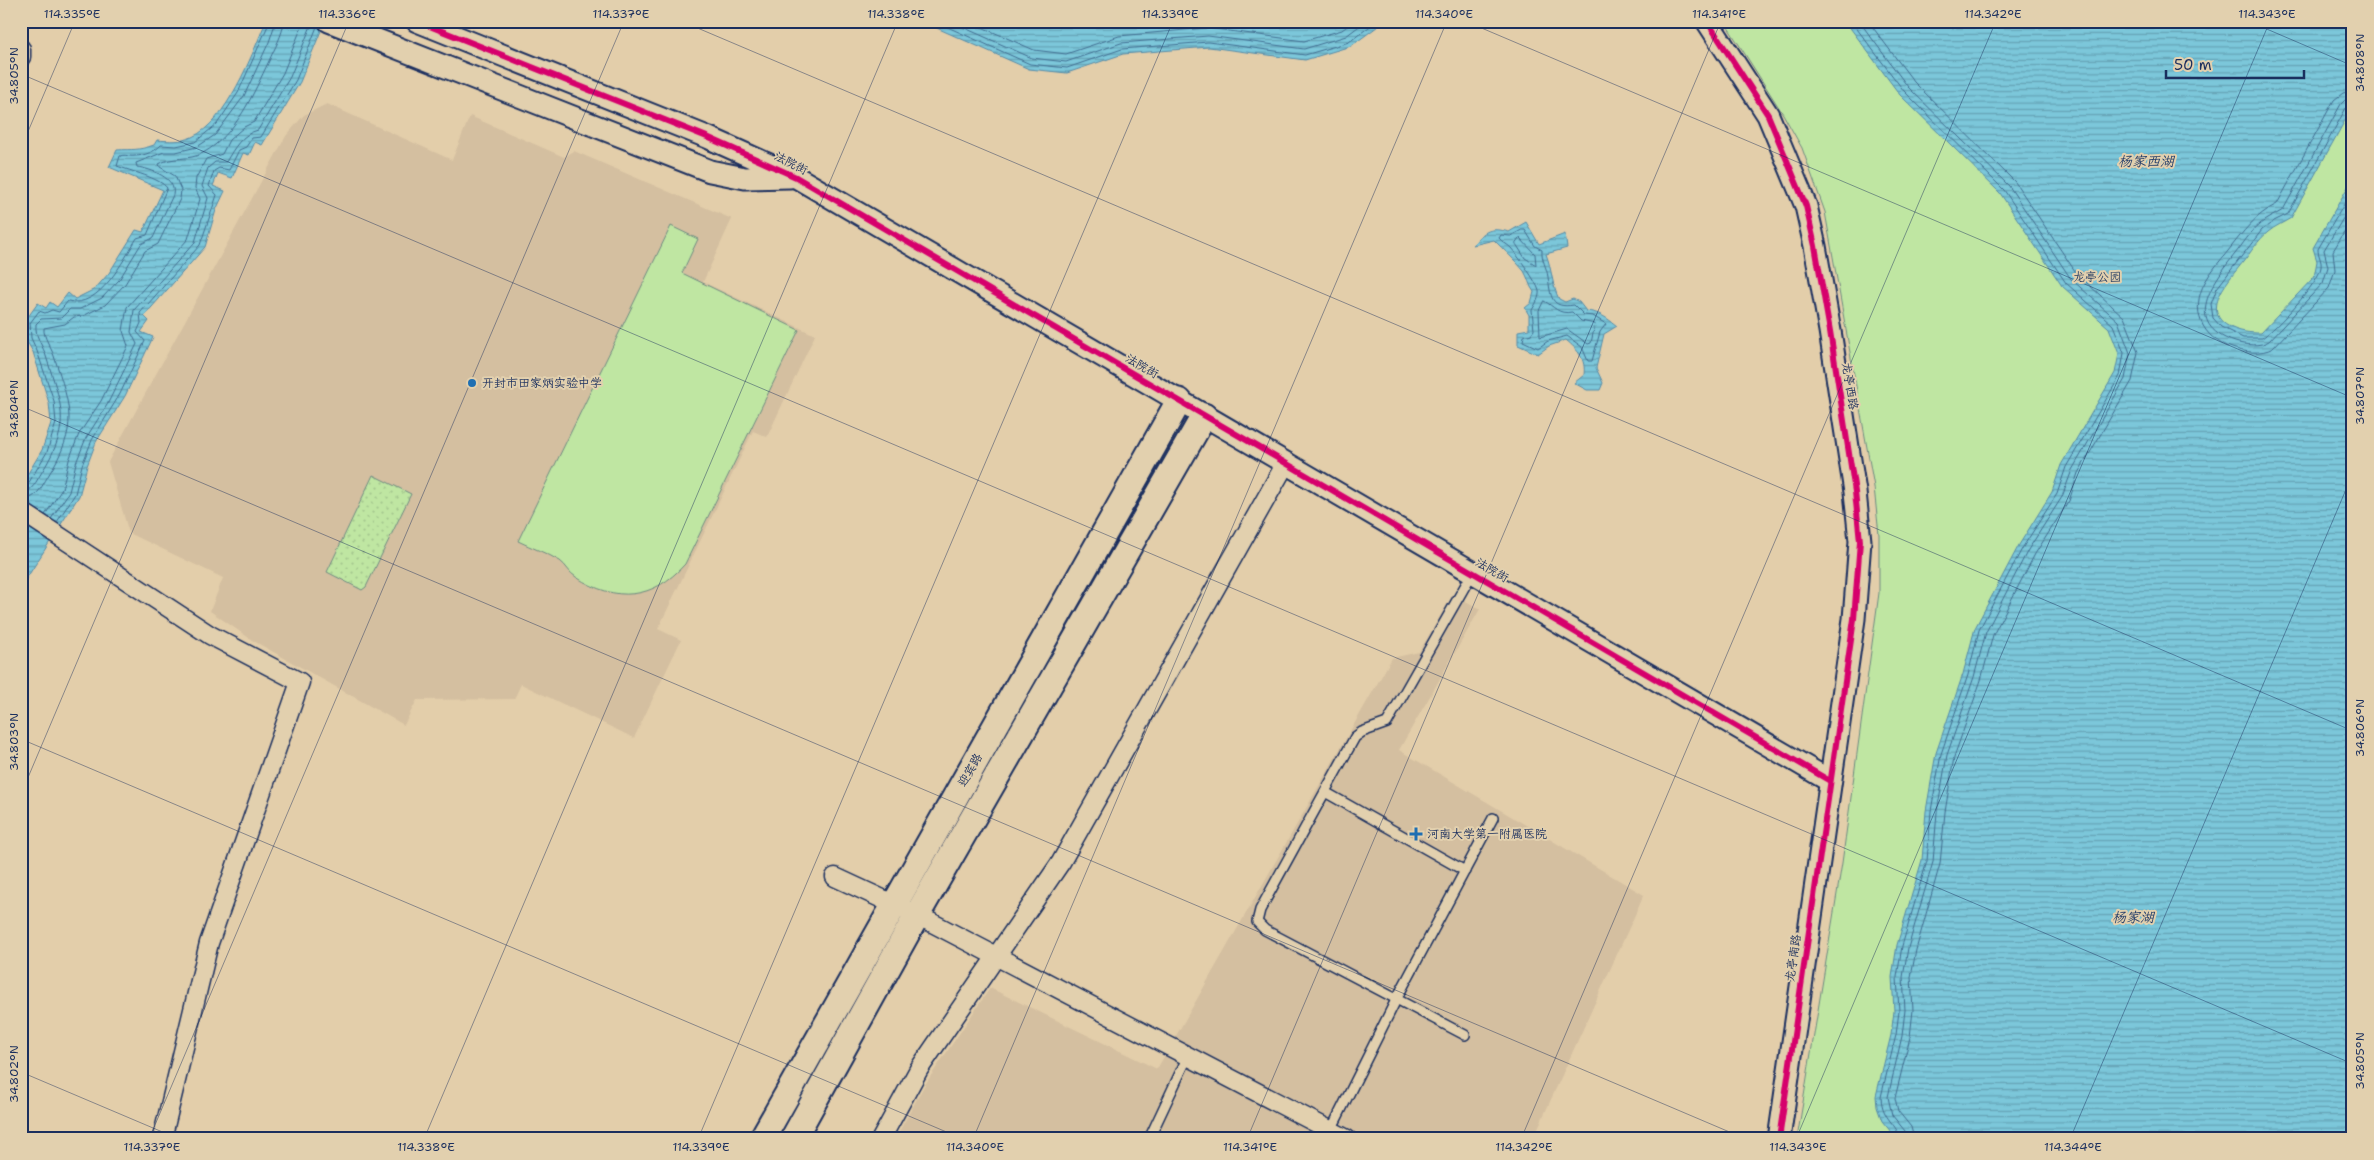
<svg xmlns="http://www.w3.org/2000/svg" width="2374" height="1160" font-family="'Shantell Sans','LXGW WenKai TC',sans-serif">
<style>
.built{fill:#d4bfa0}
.grass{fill:url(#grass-dots);stroke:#6d8a80}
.park{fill:#bfe6a2;stroke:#6d8a80}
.water{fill:url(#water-rules);stroke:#558aa8}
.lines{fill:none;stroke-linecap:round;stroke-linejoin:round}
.shore{stroke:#416c90;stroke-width:1}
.service-casing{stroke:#1b2f5e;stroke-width:12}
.minor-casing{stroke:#1b2f5e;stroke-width:21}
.tertiary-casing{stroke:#1b2f5e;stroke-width:25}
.secondary-casing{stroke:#1b2f5e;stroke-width:29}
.service{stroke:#e2d0ae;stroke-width:9}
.minor{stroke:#e2d0ae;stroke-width:18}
.tertiary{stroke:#e2d0ae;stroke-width:21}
.secondary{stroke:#e2d0ae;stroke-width:25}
.cycleway-casing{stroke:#e2d0ae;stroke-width:9}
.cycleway{stroke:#d6006c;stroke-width:6}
.ticks{fill:none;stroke:#1b2f5e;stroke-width:1;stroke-opacity:0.45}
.poi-dot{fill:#1f6fb2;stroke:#e2d0ae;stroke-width:2}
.labels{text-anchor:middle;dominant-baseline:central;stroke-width:4;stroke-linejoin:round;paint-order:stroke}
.street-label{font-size:12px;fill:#1b2f5e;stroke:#e2d0ae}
.park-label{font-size:12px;fill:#2b4165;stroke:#e2d0ae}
.poi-label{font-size:12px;fill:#1b2f5e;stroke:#e2d0ae;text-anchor:start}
.water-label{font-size:14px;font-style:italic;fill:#253e6a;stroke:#e2d0ae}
.neatline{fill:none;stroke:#1b2f5e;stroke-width:2}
.ticks-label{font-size:12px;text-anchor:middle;fill:#1b2f5e}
</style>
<defs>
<pattern id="grass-dots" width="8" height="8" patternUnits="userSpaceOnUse" patternTransform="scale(1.25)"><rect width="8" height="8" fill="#bfe6a2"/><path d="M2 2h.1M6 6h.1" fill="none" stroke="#a4c68e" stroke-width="1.8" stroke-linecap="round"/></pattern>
<pattern id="water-rules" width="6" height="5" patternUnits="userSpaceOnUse" patternTransform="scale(1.25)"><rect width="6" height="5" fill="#7bc7da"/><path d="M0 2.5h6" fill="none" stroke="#64a2b4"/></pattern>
</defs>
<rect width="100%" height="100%" fill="#e3ceaa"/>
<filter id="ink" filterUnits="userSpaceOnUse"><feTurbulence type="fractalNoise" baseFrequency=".02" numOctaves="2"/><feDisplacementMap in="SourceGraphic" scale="10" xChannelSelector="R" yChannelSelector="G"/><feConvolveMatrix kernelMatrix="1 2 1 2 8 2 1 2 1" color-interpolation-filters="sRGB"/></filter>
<g filter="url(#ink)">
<!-- built -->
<g class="built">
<path d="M 327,104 L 452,160 L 470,116 L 564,157 L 574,151 L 732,219 L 703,282 L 815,335 L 767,437 L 753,431 L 658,629 L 681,640 L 634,738 L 521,684 L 514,699 L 417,700 L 404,725 L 252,640 L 210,611 L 223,578 L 129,533 L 108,462 L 286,136 L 304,115 Z"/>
<path d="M 1453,594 L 1480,609 L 1399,750 L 1644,895 L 1533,1139 L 895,1139 L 924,1086 L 990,988 L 1157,1069 L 1392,658 L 1419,652 Z"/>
</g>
<!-- grass -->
<path class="grass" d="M 373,475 L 411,494 L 366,587 L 362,590 L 327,572 Z"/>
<!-- park -->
<g class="park">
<path d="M 1724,21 L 2353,21 L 2353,1139 L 1797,1139 L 1842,863 L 1879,593 L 1879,535 L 1874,487 L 1825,212 L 1802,148 L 1783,114 Z"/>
<path d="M 671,226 L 698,239 L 682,273 L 799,330 L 685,564 C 653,600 616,603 576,577 C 569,573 566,565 560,561 C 547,553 532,548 518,541 Z"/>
</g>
<!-- water -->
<g class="water">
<path d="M 266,21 L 325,21 L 300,82 L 262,145 L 255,142 L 249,155 L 243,153 L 232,178 L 218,173 L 213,186 L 225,191 L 216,210 L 205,247 L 144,316 L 149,321 L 141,332 L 153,337 L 125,396 L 96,442 L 87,466 L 79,496 L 21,587 L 21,485 L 42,450 L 51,423 L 49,403 L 33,352 L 26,340 L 25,331 L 25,321 L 38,303 L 46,308 L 50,302 L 57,307 L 68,293 L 75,299 L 95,289 L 109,273 L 136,230 L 143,232 L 163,190 L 109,167 L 117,150 C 133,149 137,151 154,145 L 157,140 C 169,141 181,142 192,137 C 227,122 252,55 266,21 Z"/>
<path d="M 921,21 L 1385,21 L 1351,46 L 1305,60 L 1209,47 L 1123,54 L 1067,73 L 1029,69 Z"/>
<path d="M 1845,21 L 2353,21 L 2353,106 L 2291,218 C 2283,223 2275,226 2268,232 C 2258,240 2251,252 2243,262 C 2230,279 2200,309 2228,326 C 2239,332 2249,333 2261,333 L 2314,277 L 2317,261 L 2313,248 L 2353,178 L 2353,1139 L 1897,1139 L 1882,1121 L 1877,1107 L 1876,1096 L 1891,1035 L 1894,1011 L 1892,977 L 1897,945 L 1922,860 L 1926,811 L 1936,753 L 1963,674 L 1975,628 L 2019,545 L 2052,492 L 2061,465 L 2115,373 L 2119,354 L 2109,328 L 2062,286 L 2000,193 L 1900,95 Z"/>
<path d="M 1526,222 L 1539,244 L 1565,234 L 1567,248 L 1546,254 C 1552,269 1552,286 1559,299 L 1565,302 L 1573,299 L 1579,302 L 1586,311 C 1599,312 1607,318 1617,326 L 1604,334 L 1596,368 L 1603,383 L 1600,390 L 1587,390 L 1574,383 L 1584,375 C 1586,359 1578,350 1566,340 L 1549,346 L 1538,354 L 1518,345 L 1518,331 L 1529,329 L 1529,315 L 1525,308 L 1531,303 L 1534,292 C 1529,286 1528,277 1524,271 C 1515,260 1504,250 1494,240 L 1473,245 C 1484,230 1491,227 1509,232 Z"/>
</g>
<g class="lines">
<!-- shore -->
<g class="shore">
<path d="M 934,21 L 1030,64 L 1067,68 L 1122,49 L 1208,42 L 1305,55 L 1349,42 L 1377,21"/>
<path d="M 949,21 L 1032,58 L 1066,62 L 1121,43 L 1208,36 L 1304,49 L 1346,36 L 1366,21"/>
<path d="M 968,21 L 1034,50 L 1066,54 L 1119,36 L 1207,28 L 1304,41 L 1342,30 L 1354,21"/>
<path d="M 1851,21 L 1904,91 L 2004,190 L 2066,283 L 2113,325 L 2124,353 L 2120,376 L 2066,467 L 2057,494 L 2023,547 L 1979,630 L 1968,675 L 1941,754 L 1931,811 L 1927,861 L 1902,946 L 1897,977 L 1899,1011 L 1896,1035 L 1881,1097 C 1882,1120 1898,1124 1900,1139"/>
<path d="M 1859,21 L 1908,87 L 2009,186 L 2071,279 L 2118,321 L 2130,353 L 2125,379 L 2072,470 L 2062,497 L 2028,550 L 1986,632 L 1974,677 L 1947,755 L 1937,812 L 1933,862 L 1908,948 L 1903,977 L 1905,1010 L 1902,1036 L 1888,1097 L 1892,1115 L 1905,1131 L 1907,1139"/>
<path d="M 1868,21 L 1914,82 L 2015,182 L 2077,274 L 2124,317 L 2138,352 L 2132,381 L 2078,473 L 2069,501 L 2035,554 L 1993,635 L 1981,680 L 1954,757 L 1945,812 L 1940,864 L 1916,950 L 1911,977 L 1913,1010 L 1910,1037 L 1895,1098 L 1898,1111 L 1911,1127 L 1914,1139"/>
<path d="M 2353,91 L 2343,93 L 2334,100 L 2277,204 C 2255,215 2243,232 2228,251 C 2220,261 2211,271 2205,282 C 2190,310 2201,338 2232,348 C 2244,352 2261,355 2273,348 L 2329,288 L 2335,270 L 2333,251 L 2353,218"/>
<path d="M 2353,98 L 2346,99 L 2341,104 L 2283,210 C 2275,215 2267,218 2260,224 C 2250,232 2243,244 2235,254 C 2213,282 2181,324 2235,342 C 2245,345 2260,347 2269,341 L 2323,283 L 2328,267 L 2324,250 L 2353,202"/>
<path d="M 2353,105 L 2346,108 L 2288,214 L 2274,221 L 2262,230 L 2217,288 L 2211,304 L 2213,318 L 2221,327 L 2243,338 L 2262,338 C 2276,329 2319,283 2321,267 C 2322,260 2318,256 2318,249 L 2353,189"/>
<path d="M 1522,230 L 1525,230 L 1535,246 L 1542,250 C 1541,259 1547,268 1548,277 C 1551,296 1550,309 1574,305 L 1584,315 L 1593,316 L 1606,324 L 1600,332 L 1592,361 L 1588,361 L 1582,347 L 1567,336 L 1548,341 L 1538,348 L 1523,341 L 1524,336 L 1531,334 L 1534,330 L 1532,310 C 1535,305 1540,297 1539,291 C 1537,282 1518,256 1511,248 C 1507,244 1502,242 1499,238 L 1501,235 L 1510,236 Z"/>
<path d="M 1520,238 L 1535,254 L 1536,265 L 1525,258 L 1516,244 Z"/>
<path d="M 1544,301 C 1554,306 1558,315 1572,312 L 1581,321 L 1595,324 L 1591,343 L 1588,344 L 1567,329 L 1540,337 L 1539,311 Z"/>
<path d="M 21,486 L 28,484 L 47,452 L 56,423 L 54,401 L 37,351 L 31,338 L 30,323 L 39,311 L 45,313 L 52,310 L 59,312 L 68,301 C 99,310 124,259 137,238 L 147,235 L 167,188 C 160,178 130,171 117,166 L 120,156 C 126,154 129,157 135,156 C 144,156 156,151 161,145 L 176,146 L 195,142 L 217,124 L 238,93 L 270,21"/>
<path d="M 21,493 C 33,492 36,481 42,472 C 73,422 61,405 45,353 C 41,343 35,336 36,324 L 41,319 L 61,318 L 70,309 L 80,309 L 102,298 L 119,280 L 141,244 L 153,238 L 173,195 C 177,178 151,169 137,167 L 136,163 L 164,152 L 176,152 L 197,147 L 215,135 L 244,96 L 269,42 L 276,21"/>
<path d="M 21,500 C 36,500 41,488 48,476 C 79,426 71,409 54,356 C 51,347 43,337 44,328 L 65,324 L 74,317 L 83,316 L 105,305 L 125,284 L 145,251 L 158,244 L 180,199 L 181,190 L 175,176 L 160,167 L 159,164 C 172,156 189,161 203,153 C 237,134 253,94 269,61 C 274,49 283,35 284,21"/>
<path d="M 45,515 L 62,489 L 69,460 L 79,434 L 101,401 L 128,346 L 123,331 L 127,307 L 188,239 L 200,199 L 195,188 L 196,178 L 206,159 L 222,154 L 229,140 L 244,127 L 254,122 L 283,73 L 304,21"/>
<path d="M 51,519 L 69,492 L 76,463 L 86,438 L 107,405 L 137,344 L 131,332 L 134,310 L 195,242 L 208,198 L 202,186 L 208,168 L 215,162 L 226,162 C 234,148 242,134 258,130 L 290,77 L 313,21"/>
<path d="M 57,522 L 75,494 L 82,465 L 92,440 L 120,394 L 145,341 L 137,332 L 141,323 L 140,313 L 200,245 L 217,195 L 209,186 L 214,171 L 219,168 L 229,170 L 239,150 L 246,147 L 252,138 L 261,137 L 296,80 L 318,24"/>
</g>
<defs>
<g id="service">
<path d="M 1325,792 L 1465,871"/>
<path d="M 1465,1035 L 1265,930 L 1257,922 L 1260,910 L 1355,737 L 1362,732 L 1387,723 L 1473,572"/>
<path d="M 1331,1130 L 1397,998 L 1493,818"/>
<path d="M 1149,1139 L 1188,1056"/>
</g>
<g id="minor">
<path d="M 21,49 L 21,57"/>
<path d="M 21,511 L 210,635 L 300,682 L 209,943 L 162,1139"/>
<path d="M 835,877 L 917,915 L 1347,1139"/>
<path d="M 881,1139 L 919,1069 L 1061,862 L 1286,463"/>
</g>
<g id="tertiary">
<path d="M 329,21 L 710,171 L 745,178 L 790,177"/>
<path d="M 417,21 L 707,137 L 796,177 L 1830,781"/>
<path d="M 1707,21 L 1768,115 L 1806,206 L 1815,246 L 1830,331 L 1855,492 L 1860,541 L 1854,619 L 1779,1139"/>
</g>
<g id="secondary">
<path d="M 762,1139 L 1179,401"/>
<path d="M 793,1139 L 917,915 L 1204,416"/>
</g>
</defs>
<!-- service casing -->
<use href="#service" class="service-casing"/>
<!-- minor casing -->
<use href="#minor" class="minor-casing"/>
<!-- tertiary casing -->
<use href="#tertiary" class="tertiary-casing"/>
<!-- secondary casing -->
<use href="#secondary" class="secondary-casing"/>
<!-- service -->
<use href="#service" class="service"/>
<!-- minor -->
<use href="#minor" class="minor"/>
<!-- tertiary -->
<use href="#tertiary" class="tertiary"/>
<!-- secondary -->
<use href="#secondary" class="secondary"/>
<defs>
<g id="cycleway">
<path d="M 417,21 L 707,137 L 796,177 L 1830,781"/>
<path d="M 1707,21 L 1768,115 L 1806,206 L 1815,246 L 1830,331 L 1855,492 L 1860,541 L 1854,619 L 1779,1139"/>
</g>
</defs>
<!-- cycleway casing -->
<use href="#cycleway" class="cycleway-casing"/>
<!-- cycleway -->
<use href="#cycleway" class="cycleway"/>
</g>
</g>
<!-- ticks -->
<path class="ticks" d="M 681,21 L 2353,731M 1465,21 L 2353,398M 2248,21 L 2353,66M 21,74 L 2353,1064M 21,148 L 75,21M 21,406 L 1746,1139M 21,739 L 963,1139M 21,794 L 349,21M 21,1072 L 179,1139M 149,1139 L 624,21M 424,1139 L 898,21M 698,1139 L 1173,21M 973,1139 L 1447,21M 1247,1139 L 1721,21M 1521,1139 L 1996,21M 1796,1139 L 2270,21M 2070,1139 L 2353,473M 2344,1139 L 2353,1119"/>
<!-- markers -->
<g class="poi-dot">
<circle cx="472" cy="383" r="5"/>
<path d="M1413.5 826.5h5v5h5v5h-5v5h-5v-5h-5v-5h5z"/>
</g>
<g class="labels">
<!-- street labels -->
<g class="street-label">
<text transform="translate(791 163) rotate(27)">法院街</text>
<text transform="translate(1142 366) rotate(30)">法院街</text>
<text transform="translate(1850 386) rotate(81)">龙亭西路</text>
<text transform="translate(1492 570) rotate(30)">法院街</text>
<text transform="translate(970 770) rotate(-60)">迎宾路</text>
<text transform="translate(1793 958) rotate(-82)">龙亭南路</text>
</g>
<!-- park labels -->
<g class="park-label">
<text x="2097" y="277">龙亭公园</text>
</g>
<!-- poi labels -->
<g class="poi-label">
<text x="482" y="383">开封市田家炳实验中学</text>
<text x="1427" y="834">河南大学第一附属医院</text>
</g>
<!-- water labels -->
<g class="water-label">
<text x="2146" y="161">杨家西湖</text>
<text x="2133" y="917">杨家湖</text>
</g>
</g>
<!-- margin -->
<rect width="2374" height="1160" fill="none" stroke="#e2d0ae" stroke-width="55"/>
<!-- scale -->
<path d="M2166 70v8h138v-8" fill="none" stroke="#1b2f5e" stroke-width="2.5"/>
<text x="2174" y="70" font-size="15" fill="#1b2f5e" stroke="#e2d0ae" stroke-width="4" paint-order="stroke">50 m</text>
<rect x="28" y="28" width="2318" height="1104" class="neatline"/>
<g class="ticks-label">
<text x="72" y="18">114.335°E</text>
<text x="347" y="18">114.336°E</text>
<text x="621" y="18">114.337°E</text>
<text x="896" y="18">114.338°E</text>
<text x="1170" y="18">114.339°E</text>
<text x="1444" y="18">114.340°E</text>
<text x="1719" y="18">114.341°E</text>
<text x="1993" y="18">114.342°E</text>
<text x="2267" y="18">114.343°E</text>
<text transform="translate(2360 63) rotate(-90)" y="4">34.808°N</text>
<text transform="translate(14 76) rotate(-90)" y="4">34.805°N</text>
<text transform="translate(2360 396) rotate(-90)" y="4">34.807°N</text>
<text transform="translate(14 409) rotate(-90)" y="4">34.804°N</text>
<text transform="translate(2360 728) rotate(-90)" y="4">34.806°N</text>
<text transform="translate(14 742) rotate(-90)" y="4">34.803°N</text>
<text transform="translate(2360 1061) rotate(-90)" y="4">34.805°N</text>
<text transform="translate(14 1074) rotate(-90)" y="4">34.802°N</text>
<text x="152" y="1151">114.337°E</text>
<text x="426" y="1151">114.338°E</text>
<text x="701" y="1151">114.339°E</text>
<text x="975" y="1151">114.340°E</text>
<text x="1250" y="1151">114.341°E</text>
<text x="1524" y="1151">114.342°E</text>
<text x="1798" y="1151">114.343°E</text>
<text x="2073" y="1151">114.344°E</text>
</g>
</svg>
